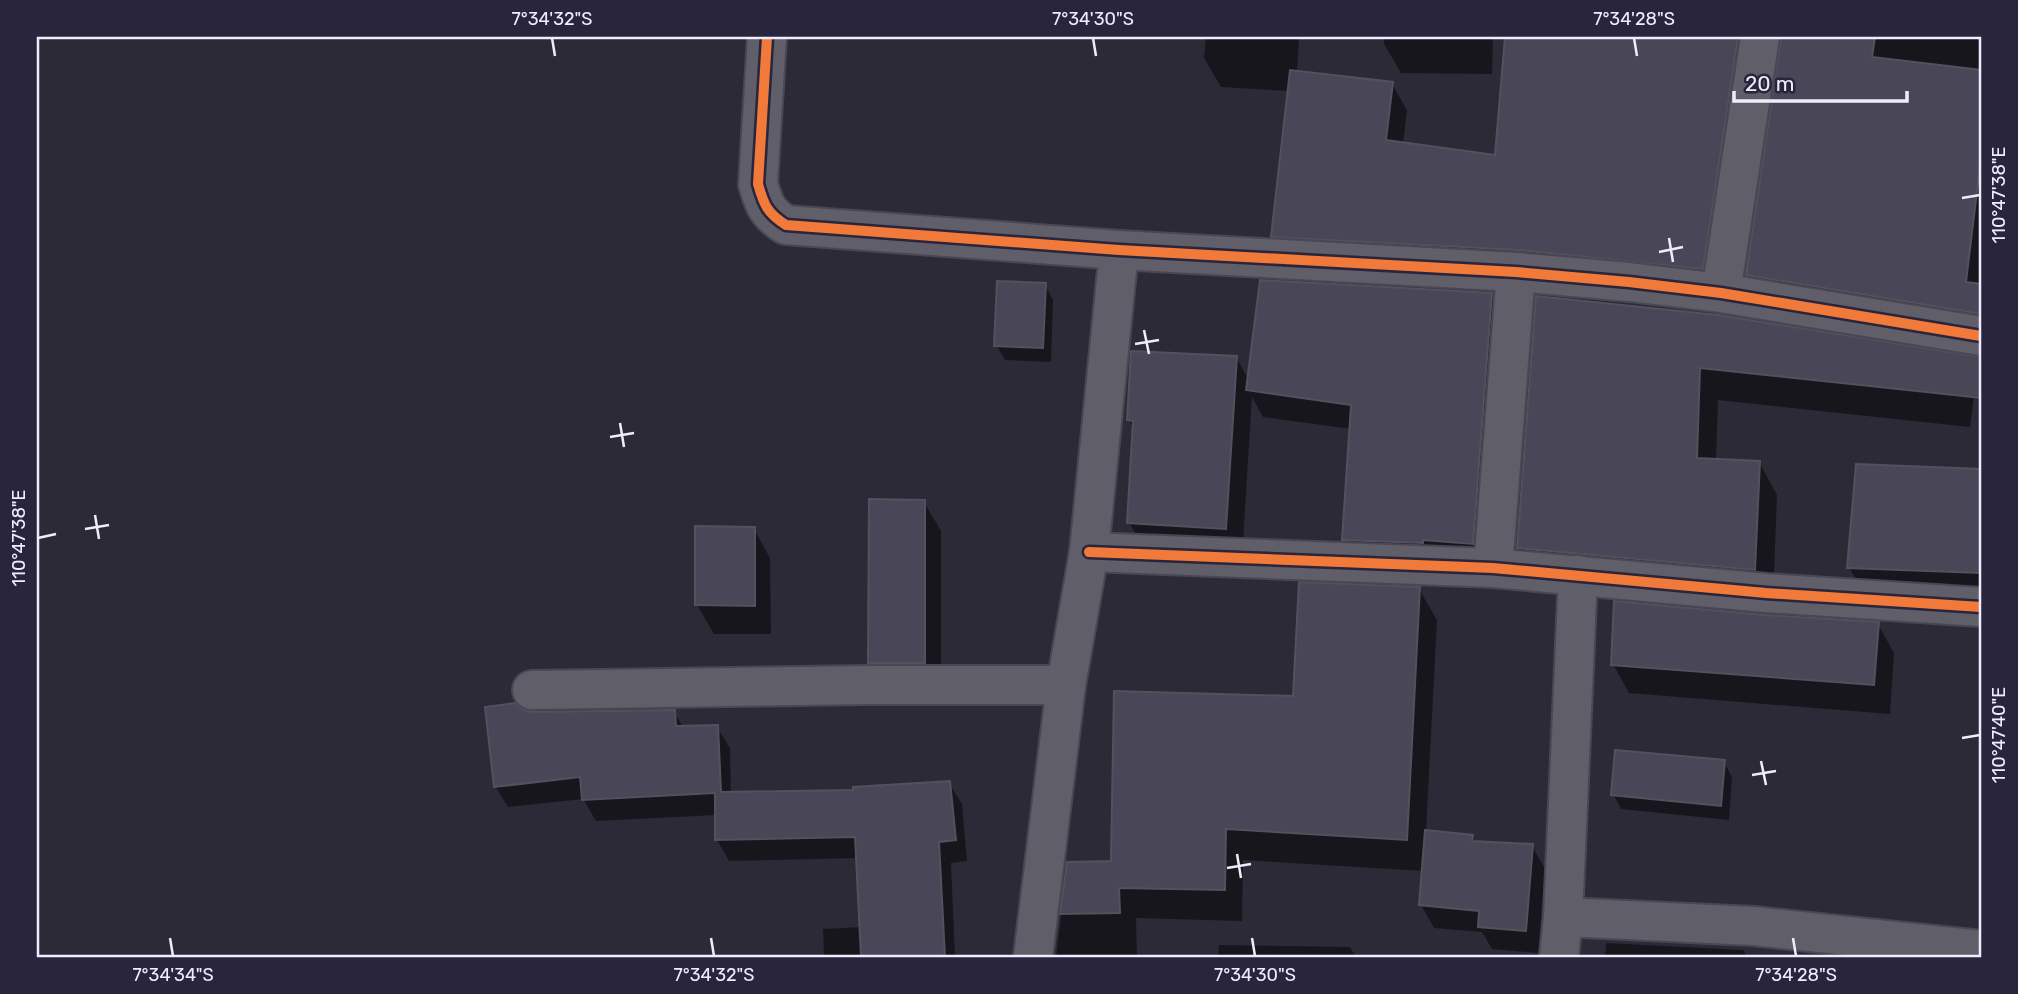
<svg xmlns="http://www.w3.org/2000/svg" width="2018" height="994" font-family="Rubik,sans-serif">
<style>
.shadow{fill:#0007}
.building{fill:#494658;stroke:#52515c;stroke-width:2}
.lines{fill:none;stroke-linecap:round;stroke-linejoin:round}
.minor-casing{stroke:#494753;stroke-width:42}
.minor{stroke:#605e69;stroke-width:38}
.cycleway-casing{stroke:#29253c;stroke-width:15}
.cycleway{stroke:#f17a3a;stroke-width:10}
.ticks{fill:none;stroke:#efedfd;stroke-width:2.5}
.neatline{fill:none;stroke:#efedfd;stroke-width:2.5}
.ticks-label{font-size:18px;text-anchor:middle;fill:#efedfd}
</style>
<rect width="100%" height="100%" fill="#2c2a37"/>
<!-- shadow -->
<g class="shadow">
<path d="M 1206,37 L 1299,37 L 1297,73 L 1392,84 L 1407,110 L 1403,144 L 1488,180 L 1487,273 L 1288,262 L 1273,236 L 1289,91 L 1221,87 L 1204,58 Z"/>
<path d="M 1384,37 L 1493,37 L 1492,74 L 1401,73 L 1384,44 Z"/>
<path d="M 1560,37 L 1981,37 L 1981,340 L 1767,308 L 1748,275 L 1782,48 L 1771,50 L 1721,301 L 1553,284 L 1533,251 Z"/>
<path d="M 1045,285 L 1053,300 L 1051,362 L 1005,360 L 996,345 Z"/>
<path d="M 1491,294 L 1507,322 L 1488,571 L 1359,567 L 1343,540 L 1351,429 L 1263,417 L 1252,397 L 1242,558 L 1145,551 L 1129,522 L 1134,430 L 1129,420 L 1236,357 L 1249,380 Z"/>
<path d="M 1538,298 L 1975,388 L 1970,427 L 1718,400 L 1716,461 L 1759,462 L 1777,495 L 1773,602 L 1537,579 L 1518,547 Z"/>
<path d="M 1857,466 L 1981,470 L 1981,611 L 1872,607 L 1849,567 Z"/>
<path d="M 924,502 L 941,531 L 941,691 L 886,692 L 870,663 Z"/>
<path d="M 754,529 L 770,558 L 771,634 L 714,634 L 697,605 Z"/>
<path d="M 1419,589 L 1437,620 L 1426,832 L 1472,836 L 1476,843 L 1532,846 L 1545,869 L 1538,953 L 1492,949 L 1482,932 L 1434,928 L 1421,905 L 1424,871 L 1243,860 L 1242,921 L 1136,918 L 1137,957 L 1056,957 L 1068,864 L 1113,863 L 1294,697 Z"/>
<path d="M 1764,617 L 1878,624 L 1894,653 L 1890,714 L 1629,693 L 1613,664 Z"/>
<path d="M 521,711 L 532,714 L 674,712 L 683,727 L 717,727 L 730,748 L 731,793 L 855,792 L 949,783 L 962,804 L 967,861 L 951,863 L 955,957 L 824,957 L 823,929 L 861,927 L 858,858 L 729,861 L 717,840 L 717,815 L 596,821 L 583,799 L 508,807 L 495,786 Z"/>
<path d="M 1724,762 L 1732,777 L 1729,820 L 1621,809 L 1613,794 Z"/>
<path d="M 1606,943 L 1743,950 L 1747,957 L 1605,957 Z"/>
<path d="M 1219,945 L 1350,947 L 1356,957 L 1218,957 Z"/>
</g>
<!-- building -->
<g class="building">
<path d="M 1505,37 L 1738,37 L 1703,269 L 1518,250 L 1271,237 L 1290,70 L 1393,82 L 1386,140 L 1495,155 Z"/>
<path d="M 1781,37 L 1875,37 L 1872,57 L 1981,70 L 1981,158 L 1966,282 L 1981,284 L 1981,314 L 1746,275 Z"/>
<path d="M 1260,280 L 1492,293 L 1473,544 L 1423,540 L 1423,543 L 1342,540 L 1351,405 L 1246,390 Z"/>
<path d="M 997,281 L 1046,283 L 1043,348 L 994,346 Z"/>
<path d="M 1536,296 L 1718,315 L 1981,357 L 1981,398 L 1700,368 L 1697,458 L 1760,461 L 1755,570 L 1517,548 Z"/>
<path d="M 1131,351 L 1237,356 L 1226,529 L 1127,523 L 1133,421 L 1127,420 Z"/>
<path d="M 1856,464 L 1981,469 L 1981,573 L 1847,568 Z"/>
<path d="M 869,499 L 925,500 L 925,663 L 868,663 Z"/>
<path d="M 695,526 L 755,527 L 755,606 L 695,605 Z"/>
<path d="M 1299,582 L 1420,587 L 1407,840 L 1226,829 L 1225,890 L 1119,888 L 1120,913 L 1060,914 L 1067,862 L 1111,861 L 1114,691 L 1293,696 Z"/>
<path d="M 1614,601 L 1764,615 L 1879,622 L 1874,685 L 1611,665 Z"/>
<path d="M 515,703 L 522,709 L 532,712 L 675,710 L 676,726 L 718,725 L 721,792 L 853,790 L 853,787 L 950,781 L 956,840 L 939,842 L 945,957 L 861,957 L 855,837 L 715,840 L 715,793 L 582,800 L 580,777 L 494,787 L 485,707 Z"/>
<path d="M 1615,750 L 1725,760 L 1721,806 L 1611,795 Z"/>
<path d="M 1425,830 L 1473,835 L 1472,841 L 1533,844 L 1526,931 L 1478,927 L 1479,911 L 1419,905 Z"/>
</g>
<g class="lines">
<defs>
<g id="minor">
<path d="M 767,37 L 758,184 C 764,205 767,213 786,225 L 1119,250 L 1516,272 L 1629,282 L 1721,293 L 1981,336"/>
<path d="M 1721,293 L 1760,37"/>
<path d="M 1089,552 L 1493,568 L 1766,593 L 1981,607"/>
<path d="M 1493,568 L 1516,272"/>
<path d="M 532,690 L 868,685 L 1066,685"/>
<path d="M 1563,917 L 1578,575"/>
<path d="M 1033,957 L 1066,685 L 1089,552 L 1119,250"/>
<path d="M 1559,957 L 1563,917 L 1753,926 L 1981,950"/>
</g>
</defs>
<!-- minor casing -->
<use href="#minor" class="minor-casing"/>
<!-- minor -->
<use href="#minor" class="minor"/>
<defs>
<g id="cycleway">
<path d="M 767,37 L 758,184 C 764,205 767,213 786,225 L 1119,250 L 1516,272 L 1629,282 L 1721,293 L 1981,336"/>
<path d="M 1089,552 L 1493,568 L 1766,593 L 1981,607"/>
</g>
</defs>
<!-- cycleway casing -->
<use href="#cycleway" class="cycleway-casing"/>
<!-- cycleway -->
<use href="#cycleway" class="cycleway"/>
</g>
<!-- ticks -->
<path class="ticks" d="M 552,38 L 555,56M 1093,38 L 1096,56M 1634,38 L 1637,56M 1962,198 L 1980,195M 1669,238 L 1673,262M 1659,252 L 1683,247M 1144,330 L 1149,354M 1135,344 L 1159,340M 620,423 L 624,447M 610,437 L 634,433M 95,515 L 99,539M 85,529 L 109,525M 38,538 L 56,534M 1962,738 L 1980,735M 1761,761 L 1766,785M 1752,775 L 1776,771M 1237,854 L 1241,878M 1227,868 L 1251,864M 170,938 L 173,956M 711,938 L 714,956M 1252,938 L 1255,956M 1793,938 L 1796,956"/>
<!-- border -->
<rect width="2018" height="994" fill="none" stroke="#29253c" stroke-width="77"/>
<!-- scale -->
<path d="M1734 91v10h173v-10" fill="none" stroke="#efedfd" stroke-width="3.5"/>
<text x="1745" y="91" font-size="21" fill="#efedfd" stroke="#29253c" stroke-width="5" paint-order="stroke">20 m</text>
<rect x="38" y="38" width="1942" height="918" class="neatline"/>
<g class="ticks-label">
<text x="552" y="25">7°34'32"S</text>
<text x="1093" y="25">7°34'30"S</text>
<text x="1634" y="25">7°34'28"S</text>
<text transform="translate(1999 195) rotate(-90)" y="6">110°47'38"E</text>
<text transform="translate(19 538) rotate(-90)" y="6">110°47'38"E</text>
<text transform="translate(1999 735) rotate(-90)" y="6">110°47'40"E</text>
<text x="173" y="981">7°34'34"S</text>
<text x="714" y="981">7°34'32"S</text>
<text x="1255" y="981">7°34'30"S</text>
<text x="1796" y="981">7°34'28"S</text>
</g>
</svg>
